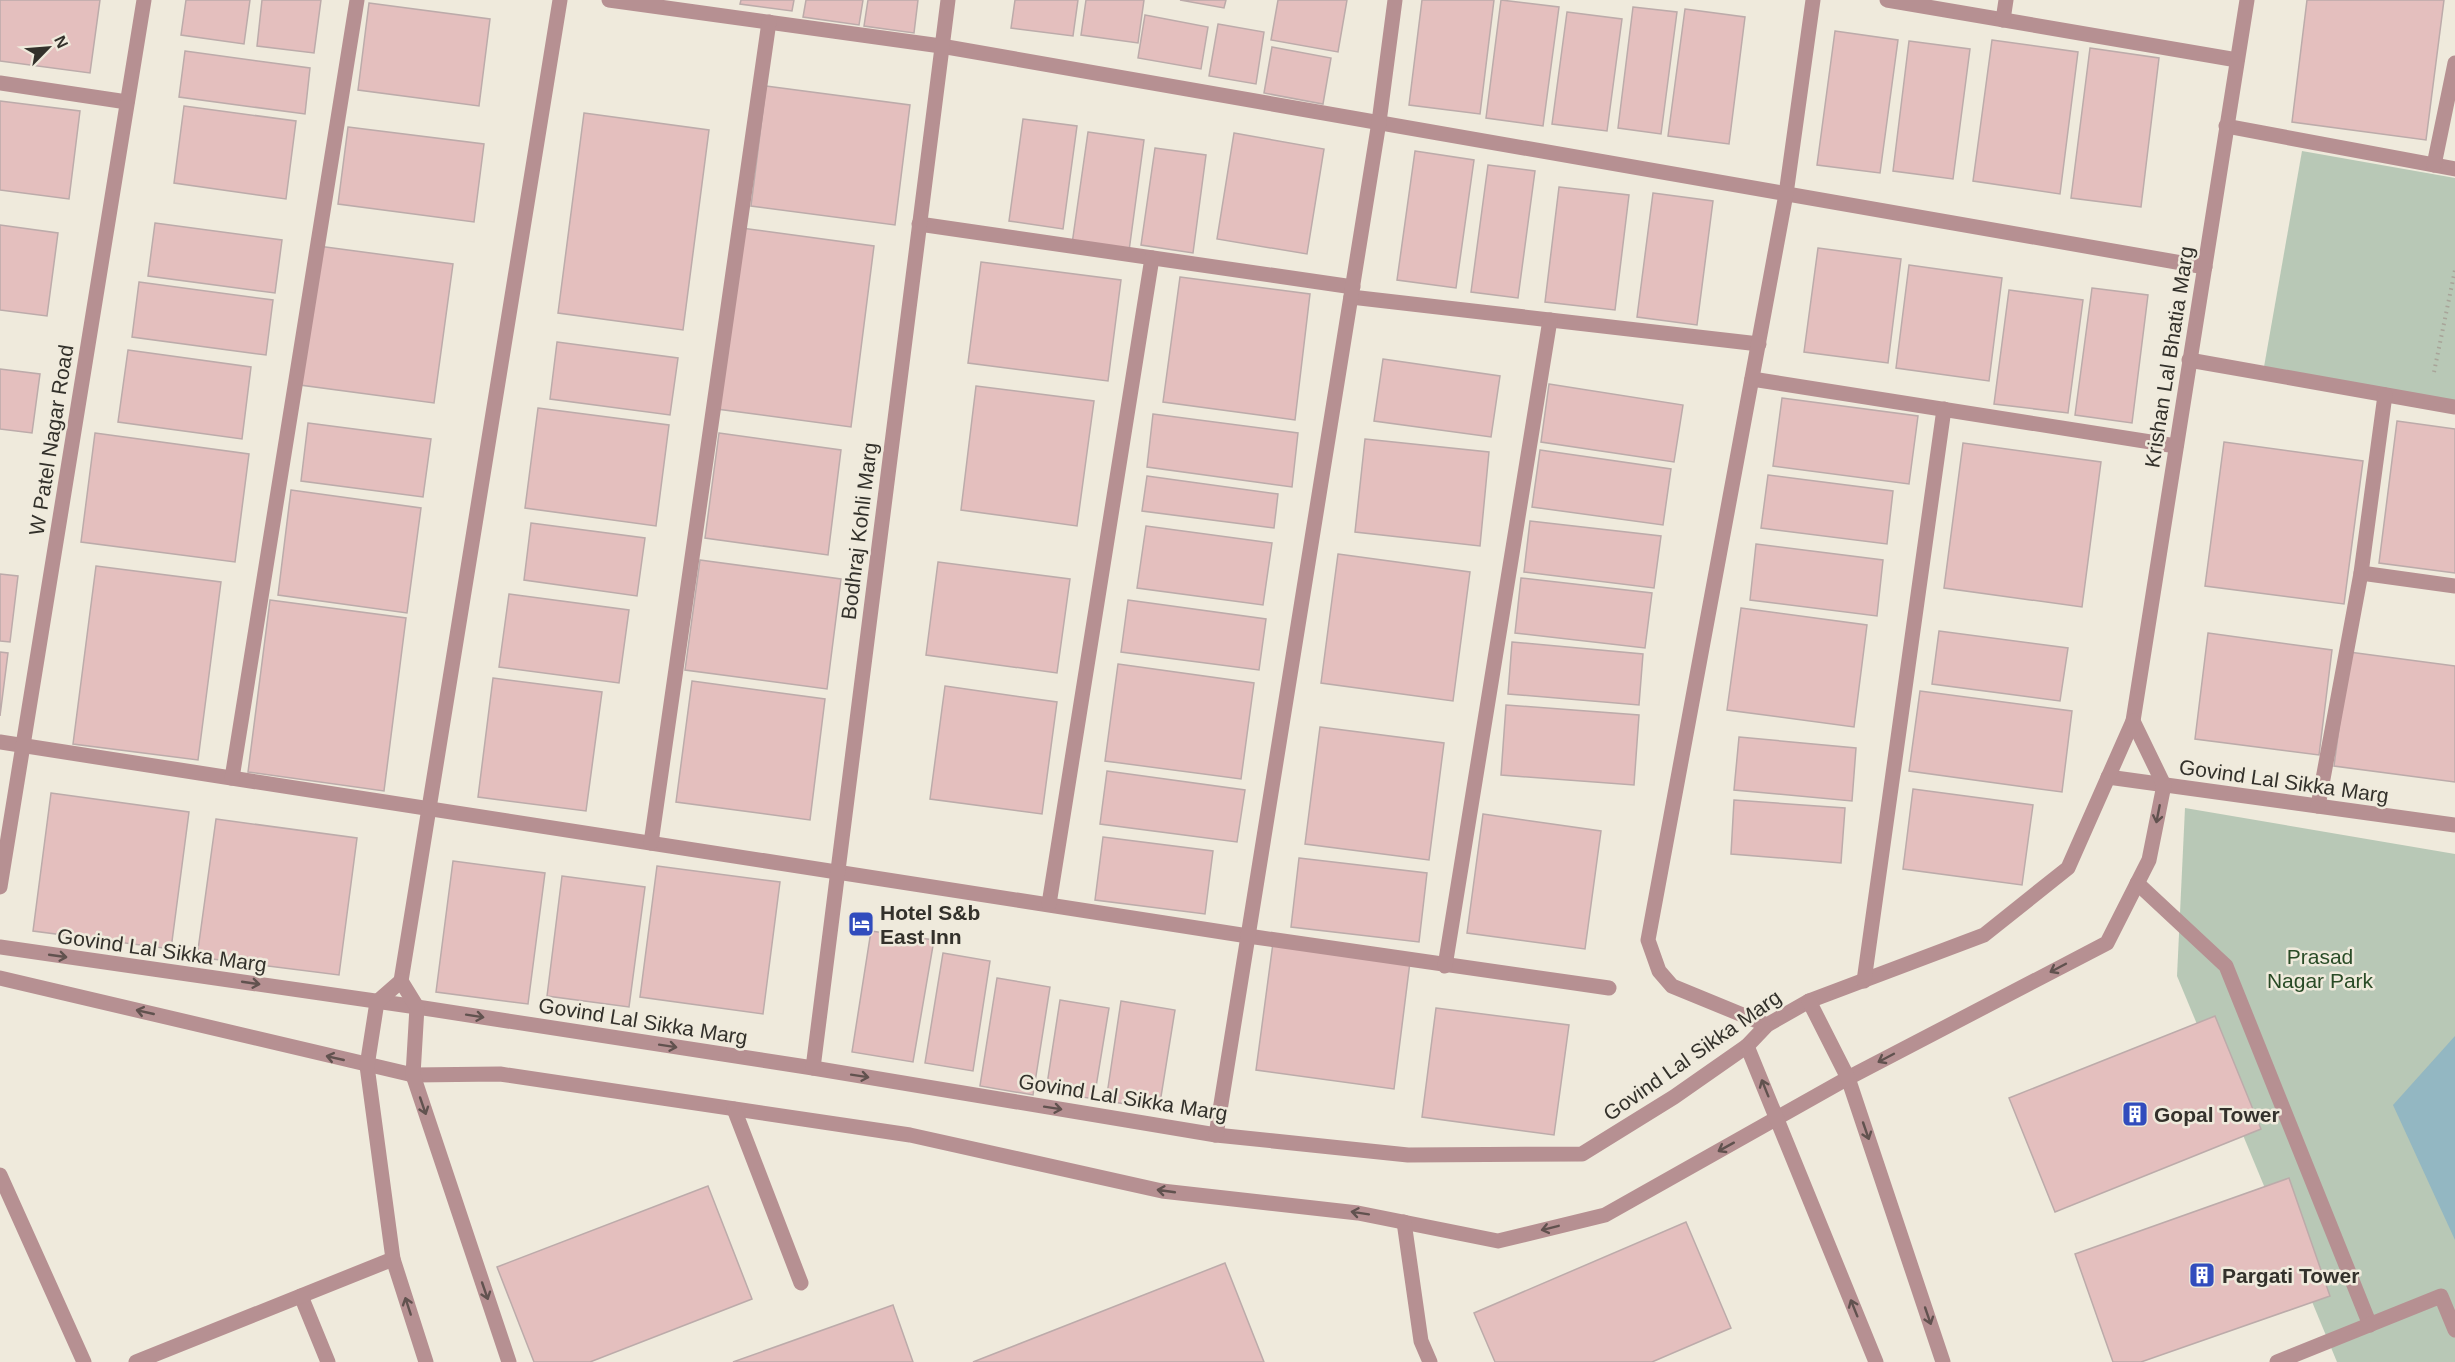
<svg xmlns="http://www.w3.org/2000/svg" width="2455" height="1362" font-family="Arial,sans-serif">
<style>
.green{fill:#b8c8b6}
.water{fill:#93b7c2}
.building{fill:#e4bfbe;stroke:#bcabaa;stroke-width:1.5}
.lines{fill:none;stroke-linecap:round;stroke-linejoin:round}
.path{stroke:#a8a499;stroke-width:4;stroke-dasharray:1.5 4.5;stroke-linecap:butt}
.minor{stroke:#b69092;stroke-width:15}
.oneway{stroke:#61524f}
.labels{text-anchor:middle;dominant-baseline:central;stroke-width:5;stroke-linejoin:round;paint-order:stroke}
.street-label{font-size:21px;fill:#33312b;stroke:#efeadc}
.poi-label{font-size:21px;font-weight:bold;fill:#33312b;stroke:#efeadc;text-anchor:start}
.park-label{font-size:21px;fill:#294b26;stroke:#efeadc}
</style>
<rect width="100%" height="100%" fill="#efeadc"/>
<!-- green -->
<g class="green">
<path d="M 2302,151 L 2455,178 L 2455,402 L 2264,367 Z"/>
<path d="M 2185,808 L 2455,854 L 2455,1362 L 2337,1362 L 2177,976 Z"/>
</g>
<!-- water -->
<path class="water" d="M 2455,1036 L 2455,1240 L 2393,1105 Z"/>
<!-- building -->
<g class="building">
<path d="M 0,0 L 100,0 L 90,73 L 0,61 Z"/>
<path d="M 186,0 L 250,0 L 244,44 L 181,35 Z"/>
<path d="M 262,0 L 321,0 L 314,53 L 257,46 Z"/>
<path d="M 741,0 L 794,0 L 792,11 L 740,4 Z"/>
<path d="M 806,0 L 863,0 L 859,25 L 803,17 Z"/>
<path d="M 868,0 L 918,0 L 914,33 L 864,26 Z"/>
<path d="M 1015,0 L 1078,0 L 1073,36 L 1011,28 Z"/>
<path d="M 1086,0 L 1144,0 L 1138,43 L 1081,35 Z"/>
<path d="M 1180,0 L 1226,0 L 1224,8 Z"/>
<path d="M 1278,0 L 1347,0 L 1338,52 L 1271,40 Z"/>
<path d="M 1422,0 L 1494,0 L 1480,114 L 1409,105 Z"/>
<path d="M 1501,0 L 1559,7 L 1543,126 L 1486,118 Z"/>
<path d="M 2307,0 L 2444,0 L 2426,140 L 2292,122 Z"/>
<path d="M 369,3 L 490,19 L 479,106 L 358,90 Z"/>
<path d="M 1633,7 L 1677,12 L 1661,134 L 1618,128 Z"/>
<path d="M 1685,9 L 1745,17 L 1729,144 L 1668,136 Z"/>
<path d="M 1567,12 L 1622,19 L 1607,131 L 1552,124 Z"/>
<path d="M 1145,15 L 1208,27 L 1201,69 L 1138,58 Z"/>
<path d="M 1218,24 L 1264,32 L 1256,84 L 1209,76 Z"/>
<path d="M 1835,31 L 1898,40 L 1880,173 L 1817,165 Z"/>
<path d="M 1992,40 L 2078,52 L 2060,194 L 1973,181 Z"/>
<path d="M 1909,41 L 1970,49 L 1953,179 L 1893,171 Z"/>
<path d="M 1272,47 L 1331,58 L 1323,104 L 1264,93 Z"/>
<path d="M 2090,48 L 2159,58 L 2141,207 L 2071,198 Z"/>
<path d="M 185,51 L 310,68 L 305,114 L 179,97 Z"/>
<path d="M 766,86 L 910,105 L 895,225 L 751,206 Z"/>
<path d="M 0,101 L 80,111 L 69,199 L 0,190 Z"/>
<path d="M 184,106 L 296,121 L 286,199 L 174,183 Z"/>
<path d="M 584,113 L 709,130 L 683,330 L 558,313 Z"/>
<path d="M 1023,119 L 1077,126 L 1063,229 L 1009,221 Z"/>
<path d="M 348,127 L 484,144 L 474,222 L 338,204 Z"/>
<path d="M 1088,132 L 1144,140 L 1129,251 L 1072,244 Z"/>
<path d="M 1234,133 L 1324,149 L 1307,254 L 1217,239 Z"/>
<path d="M 1155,148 L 1206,155 L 1193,253 L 1141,245 Z"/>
<path d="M 1415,151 L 1474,160 L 1456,288 L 1397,280 Z"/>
<path d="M 1488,165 L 1535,171 L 1518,298 L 1471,292 Z"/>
<path d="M 1559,187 L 1629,195 L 1615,310 L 1545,302 Z"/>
<path d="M 1653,193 L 1713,201 L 1697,325 L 1637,317 Z"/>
<path d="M 155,223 L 282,240 L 275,293 L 148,276 Z"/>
<path d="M 0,225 L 58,233 L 47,316 L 0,310 Z"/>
<path d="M 741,228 L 874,246 L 851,427 L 717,409 Z"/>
<path d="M 318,246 L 453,264 L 434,403 L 300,385 Z"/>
<path d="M 1818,248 L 1901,259 L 1888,363 L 1804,352 Z"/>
<path d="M 981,262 L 1121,280 L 1108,381 L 968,363 Z"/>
<path d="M 1909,265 L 2002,278 L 1989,381 L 1896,368 Z"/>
<path d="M 1180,277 L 1310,294 L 1295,420 L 1163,402 Z"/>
<path d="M 139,282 L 273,300 L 266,355 L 132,337 Z"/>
<path d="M 2092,288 L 2148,295 L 2132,423 L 2075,415 Z"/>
<path d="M 2009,290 L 2083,300 L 2068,413 L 1994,404 Z"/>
<path d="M 557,342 L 678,358 L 670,415 L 550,399 Z"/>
<path d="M 128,350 L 251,367 L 242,439 L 118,422 Z"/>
<path d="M 1383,359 L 1500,376 L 1491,437 L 1374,421 Z"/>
<path d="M 0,369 L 40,374 L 32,433 L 0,429 Z"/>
<path d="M 1549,384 L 1683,405 L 1674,462 L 1541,442 Z"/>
<path d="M 976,386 L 1094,401 L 1077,526 L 961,510 Z"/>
<path d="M 1782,398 L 1918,416 L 1909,484 L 1773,466 Z"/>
<path d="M 538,408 L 669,425 L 656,526 L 525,508 Z"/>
<path d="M 1153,414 L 1298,433 L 1292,487 L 1147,467 Z"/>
<path d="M 2397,421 L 2455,429 L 2455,573 L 2379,563 Z"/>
<path d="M 308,423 L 431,439 L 423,497 L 301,481 Z"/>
<path d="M 95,433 L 249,454 L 235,562 L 81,542 Z"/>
<path d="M 719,433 L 841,450 L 828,555 L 705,538 Z"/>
<path d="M 1365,439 L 1489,452 L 1480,546 L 1355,532 Z"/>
<path d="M 2224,442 L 2363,461 L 2344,604 L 2205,586 Z"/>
<path d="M 1963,443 L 2101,462 L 2082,607 L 1944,588 Z"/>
<path d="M 1540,450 L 1671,469 L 1663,525 L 1532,507 Z"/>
<path d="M 1768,475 L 1893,491 L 1887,544 L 1761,528 Z"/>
<path d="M 1147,476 L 1278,494 L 1274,528 L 1142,511 Z"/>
<path d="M 291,490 L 421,508 L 407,613 L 278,595 Z"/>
<path d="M 1530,521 L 1661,536 L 1654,588 L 1524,572 Z"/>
<path d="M 531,523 L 645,538 L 637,596 L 524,580 Z"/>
<path d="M 1146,526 L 1272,543 L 1263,605 L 1137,588 Z"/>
<path d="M 1756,544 L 1883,560 L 1877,616 L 1750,600 Z"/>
<path d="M 1338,554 L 1470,572 L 1453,701 L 1321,683 Z"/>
<path d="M 700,560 L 841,579 L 827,689 L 685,670 Z"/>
<path d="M 938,562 L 1070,579 L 1057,673 L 926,655 Z"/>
<path d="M 96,566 L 221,582 L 198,760 L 73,744 Z"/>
<path d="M 0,574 L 18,576 L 10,642 L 0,641 Z"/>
<path d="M 1521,578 L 1652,593 L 1645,648 L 1515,633 Z"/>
<path d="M 509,594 L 629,610 L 619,683 L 499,667 Z"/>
<path d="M 270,600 L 406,618 L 384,791 L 248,772 Z"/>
<path d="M 1128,600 L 1266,619 L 1259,670 L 1121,652 Z"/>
<path d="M 1741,608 L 1867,625 L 1854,727 L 1727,710 Z"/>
<path d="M 1939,631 L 2068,648 L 2060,701 L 1932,684 Z"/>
<path d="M 2208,633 L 2332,650 L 2319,755 L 2195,739 Z"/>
<path d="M 1512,642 L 1643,654 L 1639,705 L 1508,694 Z"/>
<path d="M 0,652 L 8,653 L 0,716 Z"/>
<path d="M 2349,652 L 2455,666 L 2455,782 L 2334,766 Z"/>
<path d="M 1118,664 L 1254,683 L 1241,779 L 1105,761 Z"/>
<path d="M 493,678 L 602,692 L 586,811 L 478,797 Z"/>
<path d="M 692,681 L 825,699 L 810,820 L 676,802 Z"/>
<path d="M 945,686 L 1057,702 L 1042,814 L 930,799 Z"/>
<path d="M 1920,691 L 2072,711 L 2062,792 L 1909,771 Z"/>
<path d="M 1506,705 L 1639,715 L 1634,785 L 1501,775 Z"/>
<path d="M 1320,727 L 1444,743 L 1429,860 L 1305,844 Z"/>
<path d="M 1739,737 L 1856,748 L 1852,801 L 1734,790 Z"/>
<path d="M 1107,771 L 1245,790 L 1237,842 L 1100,824 Z"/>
<path d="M 1913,789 L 2033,805 L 2022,885 L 1903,869 Z"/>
<path d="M 51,793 L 189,812 L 171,949 L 33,931 Z"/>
<path d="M 1734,800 L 1845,808 L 1841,863 L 1731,854 Z"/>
<path d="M 1483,814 L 1601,831 L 1585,949 L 1467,933 Z"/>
<path d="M 216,819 L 357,838 L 339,975 L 197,957 Z"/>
<path d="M 1103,837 L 1213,851 L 1205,914 L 1095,900 Z"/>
<path d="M 1299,858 L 1427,873 L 1419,942 L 1291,927 Z"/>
<path d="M 453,861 L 545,873 L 528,1004 L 436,992 Z"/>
<path d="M 657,866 L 780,882 L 763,1014 L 640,997 Z"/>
<path d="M 562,876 L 645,887 L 629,1007 L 547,996 Z"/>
<path d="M 871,931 L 934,940 L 913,1062 L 852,1052 Z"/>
<path d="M 1273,943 L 1410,962 L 1394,1089 L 1256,1070 Z"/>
<path d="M 943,953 L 990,961 L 973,1071 L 925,1063 Z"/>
<path d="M 997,978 L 1050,987 L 1033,1095 L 980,1086 Z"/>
<path d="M 1060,1000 L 1109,1008 L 1094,1099 L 1046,1091 Z"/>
<path d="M 1121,1001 L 1175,1010 L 1159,1109 L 1106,1101 Z"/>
<path d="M 1436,1008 L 1569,1025 L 1554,1135 L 1422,1117 Z"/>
<path d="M 2215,1016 L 2261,1129 L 2055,1212 L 2009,1098 Z"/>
<path d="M 2289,1178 L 2330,1296 L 2141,1362 L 2113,1362 L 2075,1254 Z"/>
<path d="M 708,1186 L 752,1299 L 590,1362 L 534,1362 L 497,1267 Z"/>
<path d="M 1686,1222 L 1731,1328 L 1652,1362 L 1495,1362 L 1474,1313 Z"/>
<path d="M 1225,1263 L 1264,1362 L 973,1362 Z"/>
<path d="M 893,1305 L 913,1362 L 733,1362 Z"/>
</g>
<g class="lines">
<!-- path -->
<path class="path" d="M 2434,372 L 2455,270"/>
<!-- minor -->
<g class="minor">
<path d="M 609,0 L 941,46 L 2205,267"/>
<path d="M 1887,0 L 2237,60"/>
<path d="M 2003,20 L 2006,0"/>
<path d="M 0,83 L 127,102"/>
<path d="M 2226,126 L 2455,169"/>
<path d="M 2434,165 L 2455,63"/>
<path d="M 919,224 L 1353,287"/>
<path d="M 1351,297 L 1759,344"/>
<path d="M 2189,360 L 2455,407"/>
<path d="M 1752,379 L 2176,446"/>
<path d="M 2361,573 L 2455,586"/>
<path d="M 0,742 L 1248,936 L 1609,988"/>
<path d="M 2108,777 L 2455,825"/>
<path d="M 232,778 L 357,0"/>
<path d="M 2318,806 L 2361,573 L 2385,395"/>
<path d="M 651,843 L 769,22"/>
<path d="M 2137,883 L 2226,966 L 2370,1325"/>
<path d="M 0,887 L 144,0"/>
<path d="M 1049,904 L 1152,258"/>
<path d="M 0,947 L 417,1007 L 813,1068 L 1216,1135 L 1408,1155 L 1582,1154 L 1674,1097 L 1747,1046 L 1767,1025 L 1809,1001 L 1984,935 L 2068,868 L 2133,721 L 2247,0"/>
<path d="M 1445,966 L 1550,320"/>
<path d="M 0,978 L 413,1075 L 500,1074 L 910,1135 L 1162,1191 L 1358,1213 L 1498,1241 L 1605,1215 L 1848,1078 L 2107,943 L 2149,860 L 2164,785 L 2133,721"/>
<path d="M 401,981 L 560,0"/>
<path d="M 1864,981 L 1944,409"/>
<path d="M 1809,1001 L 1848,1078 L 1943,1362"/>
<path d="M 1767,1025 L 1672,986 L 1659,971 L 1648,940 L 1786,194 L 1813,0"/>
<path d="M 1747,1046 L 1876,1362"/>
<path d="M 813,1068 L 948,0"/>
<path d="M 734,1109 L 801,1283"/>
<path d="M 1216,1135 L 1379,122 L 1395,0"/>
<path d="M 0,1175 L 84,1362"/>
<path d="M 1404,1222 L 1421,1341 L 1430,1362"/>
<path d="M 301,1296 L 328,1362"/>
<path d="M 136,1362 L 393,1259"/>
<path d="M 426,1362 L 393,1259 L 367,1066 L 377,1002 L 401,981 L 417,1007 L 413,1075 L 509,1362"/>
<path d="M 2277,1362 L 2441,1296 L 2455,1330"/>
</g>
</g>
<!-- one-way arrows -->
<defs><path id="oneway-shaft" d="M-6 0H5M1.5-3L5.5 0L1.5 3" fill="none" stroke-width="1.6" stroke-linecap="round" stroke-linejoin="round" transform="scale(1.5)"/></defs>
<g class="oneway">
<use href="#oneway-shaft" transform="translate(2158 814) rotate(101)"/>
<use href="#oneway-shaft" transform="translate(58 956) rotate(8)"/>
<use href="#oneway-shaft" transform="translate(2058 968) rotate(152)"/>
<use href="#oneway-shaft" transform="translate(251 983) rotate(8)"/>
<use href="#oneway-shaft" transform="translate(145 1012) rotate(-167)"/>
<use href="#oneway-shaft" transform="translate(475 1016) rotate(9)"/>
<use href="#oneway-shaft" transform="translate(668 1046) rotate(9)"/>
<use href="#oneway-shaft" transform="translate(335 1058) rotate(-167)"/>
<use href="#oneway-shaft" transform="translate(1886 1058) rotate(152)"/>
<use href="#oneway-shaft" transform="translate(860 1076) rotate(9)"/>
<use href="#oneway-shaft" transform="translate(1765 1088) rotate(-112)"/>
<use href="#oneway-shaft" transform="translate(423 1106) rotate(71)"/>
<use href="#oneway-shaft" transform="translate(1053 1108) rotate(9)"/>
<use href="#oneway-shaft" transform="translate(1866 1131) rotate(71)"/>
<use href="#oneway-shaft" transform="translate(1726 1147) rotate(151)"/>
<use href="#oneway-shaft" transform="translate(1166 1191) rotate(-172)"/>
<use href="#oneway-shaft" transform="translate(1360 1213) rotate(-171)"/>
<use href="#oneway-shaft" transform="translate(1550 1228) rotate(166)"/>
<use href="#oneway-shaft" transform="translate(485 1291) rotate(71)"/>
<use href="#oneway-shaft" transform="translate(408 1306) rotate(-108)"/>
<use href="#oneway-shaft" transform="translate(1854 1308) rotate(-112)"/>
<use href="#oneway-shaft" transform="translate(1928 1316) rotate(71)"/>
</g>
<!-- icons -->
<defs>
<symbol id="hotel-square" viewBox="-11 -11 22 22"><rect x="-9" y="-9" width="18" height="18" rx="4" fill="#314cbd" stroke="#efeadc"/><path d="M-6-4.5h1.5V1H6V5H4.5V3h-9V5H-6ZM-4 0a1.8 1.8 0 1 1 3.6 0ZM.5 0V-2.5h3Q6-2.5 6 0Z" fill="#fff"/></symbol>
<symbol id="building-square" viewBox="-11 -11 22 22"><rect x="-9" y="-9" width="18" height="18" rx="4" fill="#314cbd" stroke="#efeadc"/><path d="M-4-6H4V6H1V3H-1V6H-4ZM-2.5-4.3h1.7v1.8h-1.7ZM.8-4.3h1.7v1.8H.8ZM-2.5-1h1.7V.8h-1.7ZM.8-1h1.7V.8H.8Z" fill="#fff"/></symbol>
</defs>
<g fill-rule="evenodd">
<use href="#hotel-square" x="846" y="909" width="30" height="30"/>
<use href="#building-square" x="2120" y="1099" width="30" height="30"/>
<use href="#building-square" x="2187" y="1260" width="30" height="30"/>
</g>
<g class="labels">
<!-- street labels -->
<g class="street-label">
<text transform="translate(2169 357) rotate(-81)">Krishan Lal Bhatia Marg</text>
<text transform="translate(51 440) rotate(-81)">W Patel Nagar Road</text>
<text transform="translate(859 531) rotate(-83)">Bodhraj Kohli Marg</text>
<text transform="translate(2284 781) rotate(8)">Govind Lal Sikka Marg</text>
<text transform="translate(162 950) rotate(8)">Govind Lal Sikka Marg</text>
<text transform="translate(643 1021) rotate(9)">Govind Lal Sikka Marg</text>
<text transform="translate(1692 1055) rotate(-35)">Govind Lal Sikka Marg</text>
<text transform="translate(1123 1097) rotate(9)">Govind Lal Sikka Marg</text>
</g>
<!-- poi labels -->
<g class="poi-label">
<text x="880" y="912">Hotel S&amp;b<tspan x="880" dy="24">East Inn</tspan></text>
<text x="2154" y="1114">Gopal Tower</text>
<text x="2222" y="1275">Pargati Tower</text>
</g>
<!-- park labels -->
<g class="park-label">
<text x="2320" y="956">Prasad<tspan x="2320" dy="24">Nagar Park</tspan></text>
</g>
</g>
<!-- north arrow -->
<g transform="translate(48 48) rotate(65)" stroke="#efeadc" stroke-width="4.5" paint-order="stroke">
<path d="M0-4.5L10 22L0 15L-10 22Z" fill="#33312b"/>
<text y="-9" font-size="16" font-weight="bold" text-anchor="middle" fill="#33312b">N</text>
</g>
</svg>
